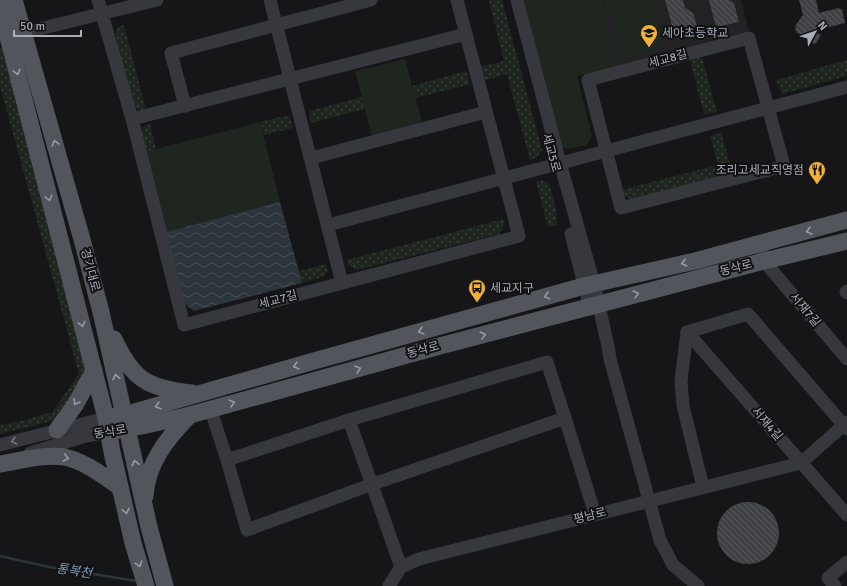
<svg xmlns="http://www.w3.org/2000/svg" width="847" height="586" font-family="Signika,'Noto Sans KR',sans-serif">
<style>
.built{fill:#222225}
.grass{fill:url(#grass-dots)}
.park{fill:#1e261f}
.water{fill:url(#water-waves)}
.lines{fill:none;stroke-linecap:round;stroke-linejoin:round}
.stream{stroke:#2c353c;stroke-width:2.5}
.building{fill:url(#building-back-hatch)}
.minor{stroke:#37383d;stroke-width:13}
.major{stroke:#53555c;stroke-width:17}
.oneway{stroke:#979ba6}
.oneway2{stroke:#757881}
.labels{text-anchor:middle;dominant-baseline:central;stroke-width:4;stroke-linejoin:round;paint-order:stroke}
.poi-label{font-size:12px;fill:#a8adb8;stroke:#111113;text-anchor:start}
.street-label{font-size:12px;fill:#a8adb8;stroke:#111113}
.water-label{font-size:13px;font-style:italic;fill:#7f9bb3;stroke:#111113}
</style>
<defs>
<pattern id="grass-dots" width="8" height="8" patternUnits="userSpaceOnUse"><rect width="8" height="8" fill="#1e261f"/><path d="M2 2h.1M6 6h.1" fill="none" stroke="#3c433d" stroke-width="1.8" stroke-linecap="round"/></pattern>
<pattern id="water-waves" width="16" height="10" patternUnits="userSpaceOnUse"><rect width="16" height="10" fill="#2c353c"/><path d="M0 5q4-4 8 0t8 0" fill="none" stroke="#485056"/></pattern>
<pattern id="building-back-hatch" width="6" height="6" patternUnits="userSpaceOnUse"><rect width="6" height="6" fill="#404145"/><path d="M-1 5l2 2M0 0l6 6M5-1l2 2" fill="none" stroke="#595a5e"/></pattern>
</defs>
<rect width="100%" height="100%" fill="#161618"/>
<!-- built -->
<path class="built" d="M 602,0 L 741,0 L 749,31 L 618,66 Z"/>
<!-- grass -->
<g class="grass">
<path d="M 489,0 L 502,0 L 542,150 L 536,158 L 530,160 L 507,74 L 483,81 L 480,67 L 504,61 Z"/>
<path d="M 124,25 L 146,110 L 141,111 L 133,106 L 115,34 L 118,27 Z"/>
<path d="M 0,48 L 2,49 L 46,204 L 88,373 L 60,419 L 0,434 L 0,425 L 18,422 L 52,412 L 79,374 L 0,86 Z"/>
<path d="M 702,57 L 717,112 L 704,114 L 690,60 Z"/>
<path d="M 847,60 L 847,76 L 782,94 L 776,80 Z"/>
<path d="M 466,71 L 470,84 L 416,98 L 412,86 Z"/>
<path d="M 362,97 L 365,109 L 311,123 L 309,111 Z"/>
<path d="M 289,115 L 293,128 L 264,135 L 260,122 Z"/>
<path d="M 150,124 L 156,149 L 145,152 L 141,132 L 144,126 Z"/>
<path d="M 721,133 L 733,173 L 631,199 L 623,195 L 621,190 L 718,165 L 710,136 Z"/>
<path d="M 542,180 L 550,185 L 556,210 L 557,225 L 548,227 L 536,181 Z"/>
<path d="M 503,219 L 505,224 L 499,234 L 356,270 L 348,265 L 347,260 Z"/>
<path d="M 326,264 L 328,271 L 323,277 L 302,283 L 299,271 Z"/>
</g>
<!-- park -->
<g class="park">
<path d="M 524,0 L 602,0 L 618,66 L 577,76 L 592,136 L 587,145 L 567,149 L 560,146 Z"/>
<path d="M 610,0 L 652,0 L 664,47 L 623,59 Z"/>
<path d="M 405,59 L 422,122 L 372,136 L 355,71 Z"/>
<path d="M 260,122 L 280,202 L 166,232 L 145,152 Z"/>
</g>
<!-- water -->
<path class="water" d="M 280,202 L 302,283 L 194,311 L 184,303 L 166,232 Z"/>
<g class="lines">
<!-- stream -->
<path class="stream" d="M 0,556 L 49,567 L 137,581"/>
</g>
<!-- building -->
<g class="building">
<path d="M 665,0 L 683,0 L 685,8 L 693,13 L 698,30 L 675,36 Z"/>
<path d="M 709,0 L 729,0 L 734,3 L 739,22 L 716,27 Z"/>
<path d="M 799,0 L 816,0 L 819,13 L 839,8 L 840,9 L 842,9 L 845,23 L 814,31 L 821,35 L 816,43 L 814,44 L 796,32 L 797,31 L 795,30 L 796,27 L 795,26 L 803,15 Z"/>
<circle cx="748" cy="533" r="31"/>
</g>
<g class="lines">
<!-- minor -->
<g class="minor">
<path d="M 98,0 L 132,119 L 184,325 L 519,236 L 457,0"/>
<path d="M 270,0 L 342,283"/>
<path d="M 517,0 L 560,163 L 594,284 L 608,346 L 610,359 L 660,540 L 673,565 L 698,586"/>
<path d="M 15,35 L 157,0"/>
<path d="M 749,38 L 784,166 L 621,208 L 588,80 Z"/>
<path d="M 185,106 L 171,53 L 371,0"/>
<path d="M 132,119 L 466,34"/>
<path d="M 311,158 L 486,112"/>
<path d="M 328,225 L 847,87"/>
<path d="M 571,234 L 590,307"/>
<path d="M 761,244 L 764,261 L 847,359"/>
<path d="M 847,291 L 846,292 L 847,293"/>
<path d="M 687,332 L 847,515"/>
<path d="M 687,332 L 748,314 L 847,429"/>
<path d="M 687,332 L 681,381 L 683,406 L 703,487"/>
<path d="M 565,418 L 595,514"/>
<path d="M 214,420 L 227,460 L 349,420 L 401,567"/>
<path d="M 0,445 L 106,418"/>
<path d="M 30,453 L 86,436 L 108,432"/>
<path d="M 227,460 L 247,530 L 373,484 L 565,418 L 547,362 L 349,420"/>
<path d="M 389,586 L 401,567 L 419,559 L 801,463 L 847,422"/>
<path d="M 835,586 L 828,578 L 847,562"/>
</g>
<!-- major -->
<g class="major">
<path d="M 14,0 L 83,243 L 101,312 L 149,527 L 165,586"/>
<path d="M 0,6 L 106,418 L 112,452 L 133,543 L 146,586"/>
<path d="M 114,339 C 133,380 147,388 192,393"/>
<path d="M 106,418 L 124,415 L 314,361 L 584,286 L 695,261 L 847,220"/>
<path d="M 57,430 L 75,405 L 94,371"/>
<path d="M 108,432 L 142,426 L 190,415 L 436,347 L 764,261 L 847,241"/>
<path d="M 0,464 C 19,461 45,454 64,457 C 85,461 103,476 120,487"/>
<path d="M 145,496 C 147,463 168,437 190,415"/>
</g>
</g>
<!-- one-way arrows -->
<defs><path id="oneway-chevron" d="M-2-3.5L2.5 0L-2 3.5" fill="none" stroke-width="1.6" stroke-linecap="round" stroke-linejoin="round"/></defs>
<g class="oneway">
<use href="#oneway-chevron" transform="translate(17 72) rotate(76)"/>
<use href="#oneway-chevron" transform="translate(55 143) rotate(-106)"/>
<use href="#oneway-chevron" transform="translate(49 198) rotate(76)"/>
<use href="#oneway-chevron" transform="translate(809 231) rotate(165)"/>
<use href="#oneway-chevron" transform="translate(684 263) rotate(167)"/>
<use href="#oneway-chevron" transform="translate(636 294) rotate(-14)"/>
<use href="#oneway-chevron" transform="translate(547 296) rotate(165)"/>
<use href="#oneway-chevron" transform="translate(82 324) rotate(76)"/>
<use href="#oneway-chevron" transform="translate(421 331) rotate(165)"/>
<use href="#oneway-chevron" transform="translate(483 335) rotate(-14)"/>
<use href="#oneway-chevron" transform="translate(296 366) rotate(164)"/>
<use href="#oneway-chevron" transform="translate(358 369) rotate(-16)"/>
<use href="#oneway-chevron" transform="translate(116 377) rotate(-101)"/>
<use href="#oneway-chevron" transform="translate(76 402) rotate(121)"/>
<use href="#oneway-chevron" transform="translate(232 403) rotate(-15)"/>
<use href="#oneway-chevron" transform="translate(158 406) rotate(164)"/>
<use href="#oneway-chevron" transform="translate(66 458) rotate(12)"/>
<use href="#oneway-chevron" transform="translate(135 463) rotate(-103)"/>
<use href="#oneway-chevron" transform="translate(126 511) rotate(78)"/>
<use href="#oneway-chevron" transform="translate(139 564) rotate(72)"/>
</g>
<use class="oneway2" href="#oneway-chevron" transform="translate(14 441) rotate(166)"/>
<!-- icons -->
<defs>
<symbol id="school-pin" viewBox="-11 -11 22 30"><path d="M0 17L-7.5 6A9.5 9.5 0 1 1 7.5 6Z" fill="#f2b134" stroke="#111113"/><path d="M0-5L7-2L0 1L-7-2ZM-4 1L0 2.5L4 1V4Q0 6-4 4Z" fill="#111"/></symbol>
<symbol id="restaurant-pin" viewBox="-11 -11 22 30"><path d="M0 17L-7.5 6A9.5 9.5 0 1 1 7.5 6Z" fill="#f2b134" stroke="#111113"/><path d="M-5-6h1v4h1v-4h1v4h1v-4h1v5L-1.5 .5V6h-2V.5L-5-1ZM5-6V6H3V1.5H1.5Q1.5-4 5-6Z" fill="#111"/></symbol>
<symbol id="bus-pin" viewBox="-11 -11 22 30"><path d="M0 17L-7.5 6A9.5 9.5 0 1 1 7.5 6Z" fill="#f2b134" stroke="#111113"/><path d="M-5-6H5V4H4V6H2V4H-2V6H-4V4H-5ZM-3.5-4V0h7V-4ZM-3.5 1.2v1.5H-2V1.2ZM2 1.2v1.5H3.5V1.2Z" fill="#111"/></symbol>
</defs>
<g fill-rule="evenodd">
<use href="#school-pin" x="639" y="23" width="20" height="27"/>
<use href="#restaurant-pin" x="807" y="160" width="20" height="27"/>
<use href="#bus-pin" x="467" y="278" width="20" height="27"/>
</g>
<g class="labels">
<!-- poi labels -->
<g class="poi-label">
<text x="662" y="33">세아초등학교</text>
<text x="804" y="170" text-anchor="end">조리고세교직영점</text>
<text x="490" y="288">세교지구</text>
</g>
<!-- street labels -->
<g class="street-label">
<text transform="translate(668 59) rotate(-15)">세교8길</text>
<text transform="translate(551 153) rotate(75)">세교5로</text>
<text transform="translate(736 268) rotate(-14)">동삭로</text>
<text transform="translate(90 270) rotate(75)">경기대로</text>
<text transform="translate(278 300) rotate(-15)">세교7길</text>
<text transform="translate(805 310) rotate(50)">서재7길</text>
<text transform="translate(423 350) rotate(-15)">동삭로</text>
<text transform="translate(767 424) rotate(49)">서재4길</text>
<text transform="translate(110 432) rotate(-10)">동삭로</text>
<text transform="translate(590 516) rotate(-14)">평남로</text>
</g>
<!-- water labels -->
<g class="water-label">
<text transform="translate(74 571) rotate(9)">통복천</text>
</g>
</g>
<!-- north arrow -->
<g transform="translate(815 32) rotate(50)" stroke="#111113" stroke-width="3" paint-order="stroke">
<path d="M0-3L7 15L0 10L-7 15Z" fill="#a8adb8"/>
<text y="-6" font-size="11" font-weight="bold" text-anchor="middle" fill="#a8adb8">N</text>
</g>
<!-- scale -->
<path d="M14 30v6h67v-6" fill="none" stroke="#a8adb8" stroke-width="2"/>
<text x="20" y="30" font-size="12" fill="#a8adb8" stroke="#111113" stroke-width="3" paint-order="stroke">50 m</text>
</svg>
